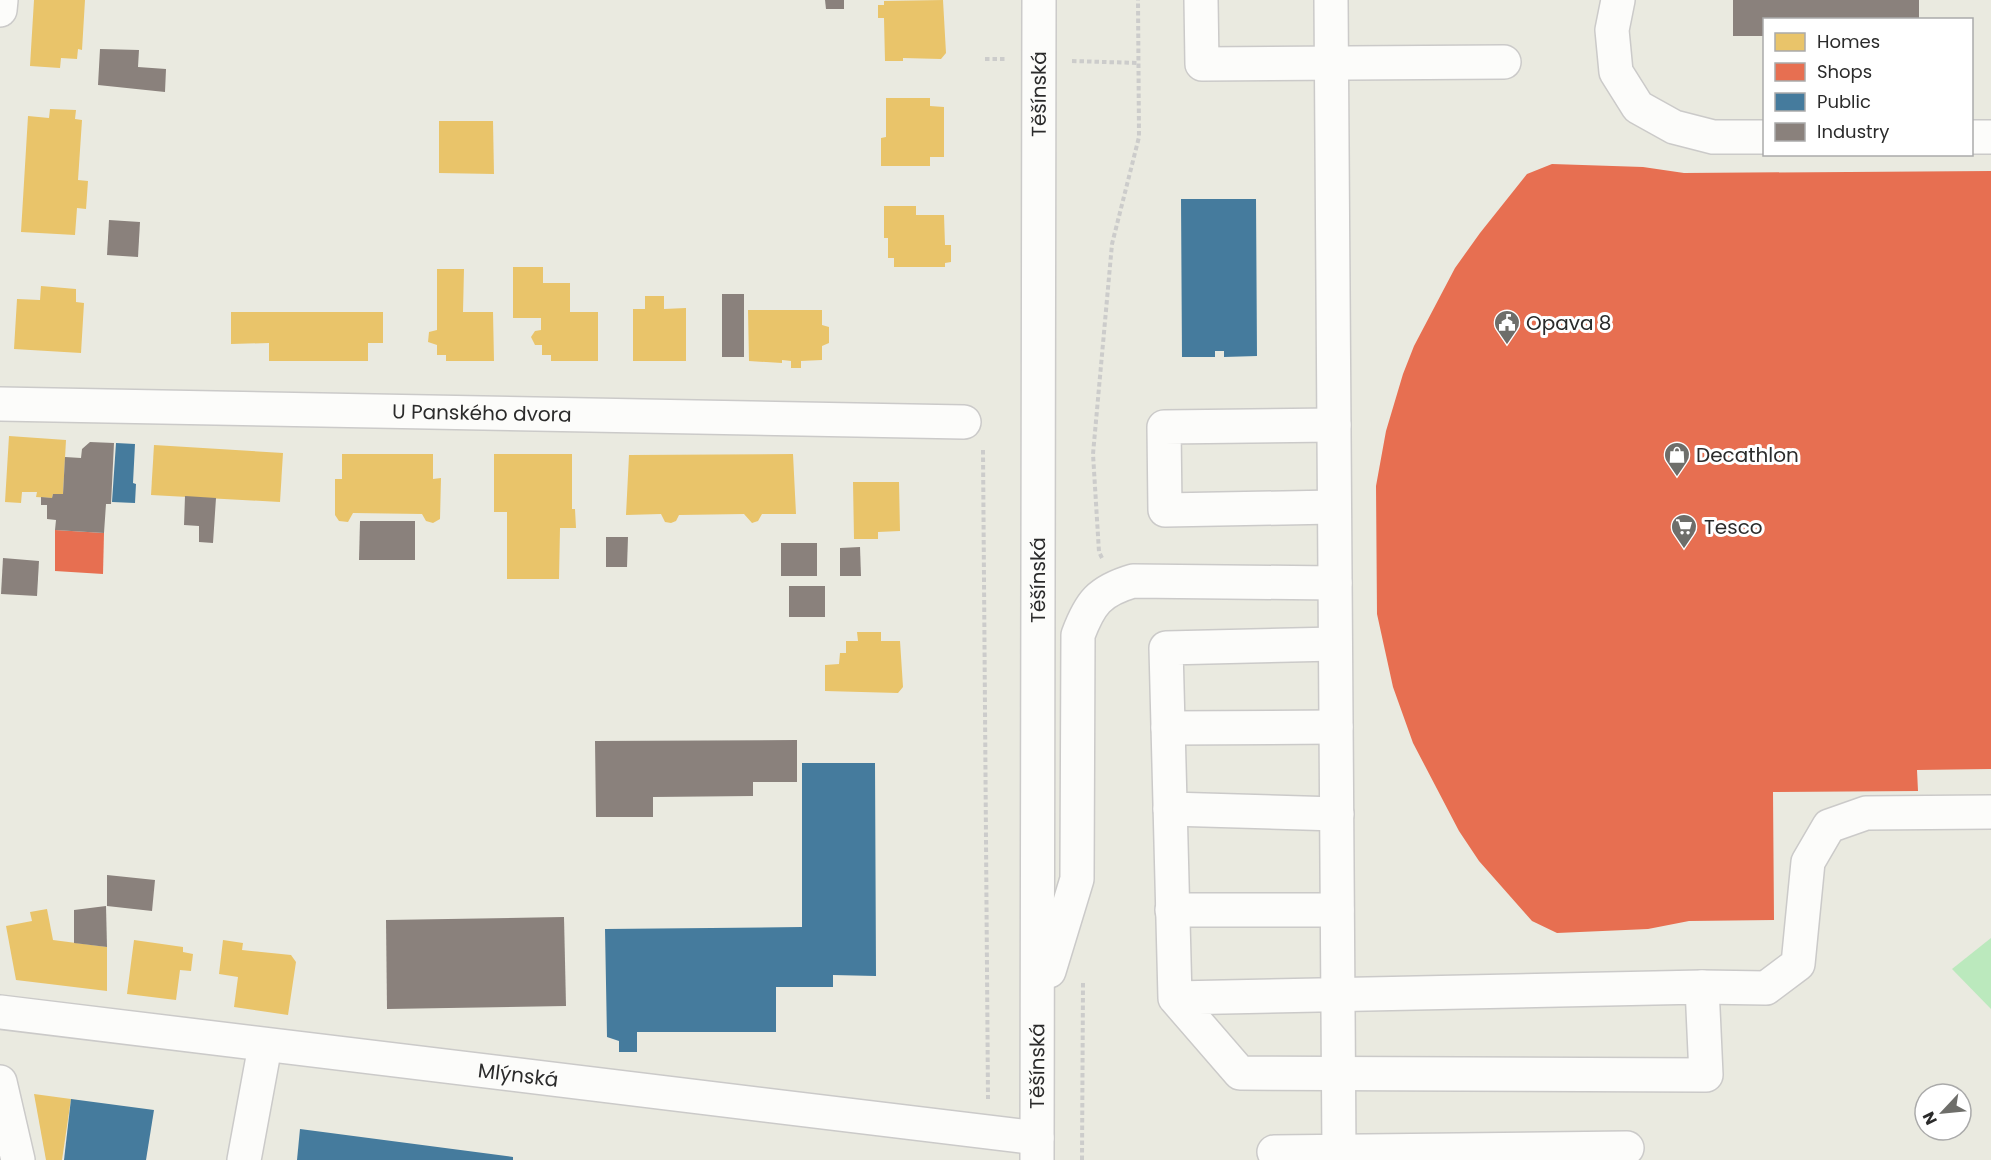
<svg xmlns="http://www.w3.org/2000/svg" width="1991" height="1160" font-family="Poppins,sans-serif">
<style>
.green{fill:#bbe9bd}
.homes{fill:#e9c46a}
.shops{fill:#e76f51}
.public{fill:#457b9d}
.industry{fill:#8a817c}
.lines{fill:none;stroke-linecap:round;stroke-linejoin:round}
.minor-casing{stroke:#cbcac9;stroke-width:36}
.path{stroke:#cccccb;stroke-width:4;stroke-dasharray:4.5 3;stroke-linecap:butt}
.minor{stroke:#fcfcfa;stroke-width:33}
.labels{text-anchor:middle;dominant-baseline:central;stroke-width:6;stroke-linejoin:round;paint-order:stroke}
.street-label{font-size:20px;fill:#2b2b2b;stroke:#fff}
.poi-label{font-size:20px;fill:#2b2b2b;stroke:#fff;text-anchor:start}
</style>
<rect width="100%" height="100%" fill="#eaeae0"/>
<!-- green -->
<path class="green" d="M 1991,938 L 1991,1009 L 1952,969 Z"/>
<!-- homes -->
<g class="homes">
<path d="M 34,0 L 85,0 L 82,50 L 78,49 L 77,59 L 61,58 L 60,68 L 30,66 Z"/>
<path d="M 943,0 L 946,53 L 941,59 L 903,58 L 903,61 L 885,61 L 884,18 L 878,18 L 878,5 L 884,5 L 884,1 Z"/>
<path d="M 886,98 L 930,98 L 930,106 L 944,107 L 944,157 L 930,157 L 930,166 L 881,166 L 881,138 L 886,137 Z"/>
<path d="M 50,109 L 76,110 L 75,119 L 82,120 L 78,180 L 88,181 L 86,209 L 77,208 L 75,235 L 21,232 L 28,116 L 49,118 Z"/>
<path d="M 439,121 L 493,121 L 494,174 L 439,173 Z"/>
<path d="M 884,206 L 916,206 L 916,215 L 944,215 L 945,245 L 951,245 L 951,262 L 945,263 L 945,267 L 894,267 L 894,258 L 888,258 L 888,238 L 884,238 Z"/>
<path d="M 513,267 L 543,267 L 543,283 L 570,283 L 570,312 L 598,312 L 598,361 L 551,361 L 551,355 L 542,355 L 542,345 L 535,345 L 531,337 L 535,331 L 541,330 L 541,318 L 513,318 Z"/>
<path d="M 437,269 L 464,269 L 463,312 L 493,312 L 494,361 L 446,361 L 446,355 L 437,355 L 437,345 L 428,342 L 429,332 L 437,330 Z"/>
<path d="M 41,286 L 76,289 L 76,302 L 84,303 L 81,353 L 14,349 L 17,299 L 40,300 Z"/>
<path d="M 645,296 L 664,296 L 664,309 L 686,308 L 686,361 L 633,361 L 633,309 L 645,309 Z"/>
<path d="M 748,310 L 822,310 L 822,325 L 829,327 L 829,343 L 822,346 L 822,360 L 801,361 L 801,368 L 791,368 L 791,361 L 782,360 L 782,363 L 749,361 Z"/>
<path d="M 231,312 L 383,312 L 383,343 L 368,343 L 368,361 L 269,361 L 269,343 L 231,344 Z"/>
<path d="M 9,436 L 66,440 L 63,494 L 53,494 L 52,498 L 36,497 L 37,492 L 22,492 L 21,503 L 5,502 Z"/>
<path d="M 154,445 L 283,453 L 280,502 L 151,495 Z"/>
<path d="M 342,454 L 433,454 L 433,479 L 441,478 L 440,519 L 433,523 L 426,521 L 422,514 L 353,513 L 348,522 L 339,521 L 335,515 L 335,479 L 342,479 Z"/>
<path d="M 494,454 L 572,454 L 572,509 L 575,509 L 576,528 L 560,528 L 559,579 L 507,579 L 507,512 L 494,512 Z"/>
<path d="M 793,454 L 796,514 L 762,514 L 758,521 L 752,523 L 744,514 L 679,515 L 676,521 L 671,523 L 665,522 L 661,514 L 626,515 L 629,455 Z"/>
<path d="M 853,482 L 899,482 L 900,531 L 878,532 L 878,539 L 854,539 Z"/>
<path d="M 857,632 L 881,632 L 881,641 L 900,641 L 903,687 L 898,693 L 825,691 L 825,665 L 839,664 L 840,653 L 846,653 L 846,641 L 858,641 Z"/>
<path d="M 47,909 L 53,940 L 107,947 L 107,991 L 16,980 L 6,926 L 32,921 L 30,912 Z"/>
<path d="M 134,940 L 183,947 L 183,952 L 193,954 L 191,971 L 180,970 L 176,1000 L 127,994 Z"/>
<path d="M 223,940 L 243,943 L 242,950 L 291,955 L 296,962 L 288,1015 L 234,1007 L 238,977 L 219,974 Z"/>
<path d="M 34,1094 L 71,1099 L 62,1160 L 46,1160 Z"/>
</g>
<!-- shops -->
<g class="shops">
<path d="M 1552,164 L 1643,167 L 1684,173 L 1991,171 L 1991,769 L 1917,770 L 1918,791 L 1773,792 L 1774,920 L 1689,921 L 1648,929 L 1557,933 L 1532,921 L 1479,861 L 1459,831 L 1413,743 L 1393,687 L 1377,614 L 1376,486 L 1386,431 L 1403,374 L 1414,346 L 1455,268 L 1480,233 L 1527,174 Z"/>
<path d="M 55,530 L 104,533 L 103,574 L 55,571 Z"/>
</g>
<!-- public -->
<g class="public">
<path d="M 1181,199 L 1256,199 L 1257,356 L 1224,357 L 1224,351 L 1215,351 L 1215,357 L 1182,357 Z"/>
<path d="M 116,443 L 135,444 L 133,483 L 136,484 L 135,503 L 112,502 Z"/>
<path d="M 802,763 L 875,763 L 876,976 L 833,975 L 833,987 L 776,987 L 776,1032 L 637,1032 L 637,1052 L 619,1052 L 619,1041 L 607,1037 L 605,929 L 802,927 Z"/>
<path d="M 71,1099 L 154,1110 L 146,1160 L 64,1160 Z"/>
<path d="M 300,1129 L 513,1157 L 513,1160 L 297,1160 Z"/>
</g>
<!-- industry -->
<g class="industry">
<path d="M 825,0 L 844,0 L 844,9 L 826,9 Z"/>
<path d="M 1733,0 L 1919,0 L 1919,20 L 1764,20 L 1764,36 L 1733,36 Z"/>
<path d="M 100,49 L 139,50 L 138,67 L 166,69 L 165,92 L 98,85 Z"/>
<path d="M 109,220 L 140,222 L 138,257 L 107,255 Z"/>
<rect x="722" y="294" width="22" height="63"/>
<path d="M 90,442 L 114,443 L 111,504 L 106,504 L 104,533 L 55,530 L 56,520 L 47,519 L 47,505 L 41,505 L 41,497 L 52,498 L 53,494 L 63,494 L 65,457 L 81,458 L 82,449 Z"/>
<path d="M 185,496 L 216,498 L 213,543 L 199,542 L 199,526 L 184,525 Z"/>
<path d="M 360,521 L 415,521 L 415,560 L 359,560 Z"/>
<path d="M 606,537 L 628,537 L 627,567 L 606,567 Z"/>
<rect x="781" y="543" width="36" height="33"/>
<path d="M 860,547 L 861,576 L 840,576 L 840,548 Z"/>
<path d="M 3,558 L 39,561 L 37,596 L 1,594 Z"/>
<rect x="789" y="586" width="36" height="31"/>
<path d="M 797,740 L 797,782 L 753,782 L 753,796 L 653,797 L 653,817 L 596,817 L 595,741 Z"/>
<path d="M 107,875 L 155,880 L 152,911 L 107,906 Z"/>
<path d="M 106,906 L 107,947 L 74,943 L 74,910 Z"/>
<path d="M 564,917 L 566,1006 L 387,1009 L 386,920 Z"/>
</g>
<g class="lines">
<defs>
<g id="minor">
<path d="M 1201,0 L 1202,64 L 1504,62"/>
<path d="M 1331,0 L 1339,1152"/>
<path d="M 1618,0 L 1612,30 L 1616,72 L 1638,107 L 1674,127 L 1713,137 L 1764,137"/>
<path d="M 0,10 L 1,0"/>
<path d="M 1972,137 L 1991,137"/>
<path id="s1" d="M 0,404 L 964,422"/>
<path d="M 1334,425 L 1164,427 L 1165,510 L 1334,507"/>
<path d="M 1168,728 L 1336,727"/>
<path d="M 1170,809 L 1337,814"/>
<path d="M 1172,910 L 1337,910"/>
<path d="M 1049,971 L 1077,879 L 1078,635 C 1090,603 1099,591 1133,581 L 1335,583"/>
<path d="M 1702,987 L 1766,988 L 1798,964 L 1808,862 L 1829,826 L 1866,813 L 1991,812"/>
<path d="M 1175,998 L 1240,1073 L 1706,1075 L 1702,987 L 1175,998 L 1166,648 L 1335,644"/>
<path id="s2" d="M 0,1012 L 1037,1138"/>
<path d="M 0,1082 L 18,1160"/>
<path d="M 1274,1152 L 1627,1148"/>
<path d="M 244,1160 L 265,1046"/>
<path id="s3" d="M 1037,1160 L 1039,0"/>
</g>
</defs>
<!-- minor casing -->
<use href="#minor" class="minor-casing"/>
<!-- path -->
<g class="path">
<path d="M 985,59 L 1005,59"/>
<path d="M 1072,61 L 1138,63"/>
<path d="M 983,450 L 988,1099"/>
<path d="M 1102,558 L 1099,552 L 1093,454 L 1112,244 L 1139,137 L 1138,0"/>
<path d="M 1082,1160 L 1083,982"/>
</g>
<!-- minor -->
<use href="#minor" class="minor"/>
</g>
<!-- icons -->
<defs>
<symbol id="civic-pin" viewBox="-11 -11 22 30"><path d="M0 17L-7.5 6A9.5 9.5 0 1 1 7.5 6Z" fill="#6e6e6a" stroke="#fff"/><path d="M-.6-6.5H3V-4.5H.6V-3L4-1V1h2V6H-6V1h2V-1L-.6-3ZM-1.2 2.5V6h2.4V2.5Z" fill="#fff"/></symbol>
<symbol id="shop-pin" viewBox="-11 -11 22 30"><path d="M0 17L-7.5 6A9.5 9.5 0 1 1 7.5 6Z" fill="#6e6e6a" stroke="#fff"/><path d="M-5-2.5h2.3a2.7 3.5 0 0 1 5.4 0H5L5.5 6h-11ZM-1.5-2.5h3a1.5 2.3 0 0 0-3 0Z" fill="#fff"/></symbol>
<symbol id="supermarket-pin" viewBox="-11 -11 22 30"><path d="M0 17L-7.5 6A9.5 9.5 0 1 1 7.5 6Z" fill="#6e6e6a" stroke="#fff"/><path d="M-6-5.5h2.5l.6 2H6L4.5 2H-2.5L-4.4-4H-6ZM-1.5 3.2a1.3 1.3 0 1 0 .1 0ZM3 3.2a1.3 1.3 0 1 0 .1 0Z" fill="#fff"/></symbol>
</defs>
<g fill-rule="evenodd">
<use href="#civic-pin" x="1492" y="308" width="30" height="40"/>
<use href="#shop-pin" x="1662" y="440" width="30" height="40"/>
<use href="#supermarket-pin" x="1669" y="512" width="30" height="40"/>
</g>
<g class="labels">
<!-- street labels -->
<g class="street-label">
<text stroke="none"><textPath href="#s3" startOffset="1066">Těšínská</textPath></text>
<text stroke="none"><textPath href="#s1" startOffset="482">U Panského dvora</textPath></text>
<text stroke="none"><textPath href="#s3" startOffset="580">Těšínská</textPath></text>
<text stroke="none"><textPath href="#s3" startOffset="94">Těšínská</textPath></text>
<text stroke="none"><textPath href="#s2" startOffset="522">Mlýnská</textPath></text>
</g>
<!-- poi labels -->
<g class="poi-label">
<text x="1526" y="323">Opava 8</text>
<text x="1696" y="455">Decathlon</text>
<text x="1704" y="527">Tesco</text>
</g>
</g>
<!-- legend -->
<rect x="1763" y="18" width="210" height="138" fill="#ffffff" stroke="#aaaaaa" stroke-width="1.5"/>
<rect x="1775" y="33" width="30" height="18" fill="#e9c46a" stroke="#aaaaaa" stroke-width="1.5"/>
<text x="1817" y="48" font-size="18" fill="#2b2b2b">Homes</text>
<rect x="1775" y="63" width="30" height="18" fill="#e76f51" stroke="#aaaaaa" stroke-width="1.5"/>
<text x="1817" y="78" font-size="18" fill="#2b2b2b">Shops</text>
<rect x="1775" y="93" width="30" height="18" fill="#457b9d" stroke="#aaaaaa" stroke-width="1.5"/>
<text x="1817" y="108" font-size="18" fill="#2b2b2b">Public</text>
<rect x="1775" y="123" width="30" height="18" fill="#8a817c" stroke="#aaaaaa" stroke-width="1.5"/>
<text x="1817" y="138" font-size="18" fill="#2b2b2b">Industry</text>
<!-- north arrow -->
<g transform="translate(1943 1112) rotate(244)"><circle r="28" fill="#ffffff" stroke="#aaaaaa" stroke-width="1.5"/>
<path d="M0-4.5L10 22L0 15L-10 22Z" fill="#6e6e6a"/>
<text y="-9" font-size="16" font-weight="bold" text-anchor="middle" fill="#2b2b2b">N</text>
</g>
</svg>
